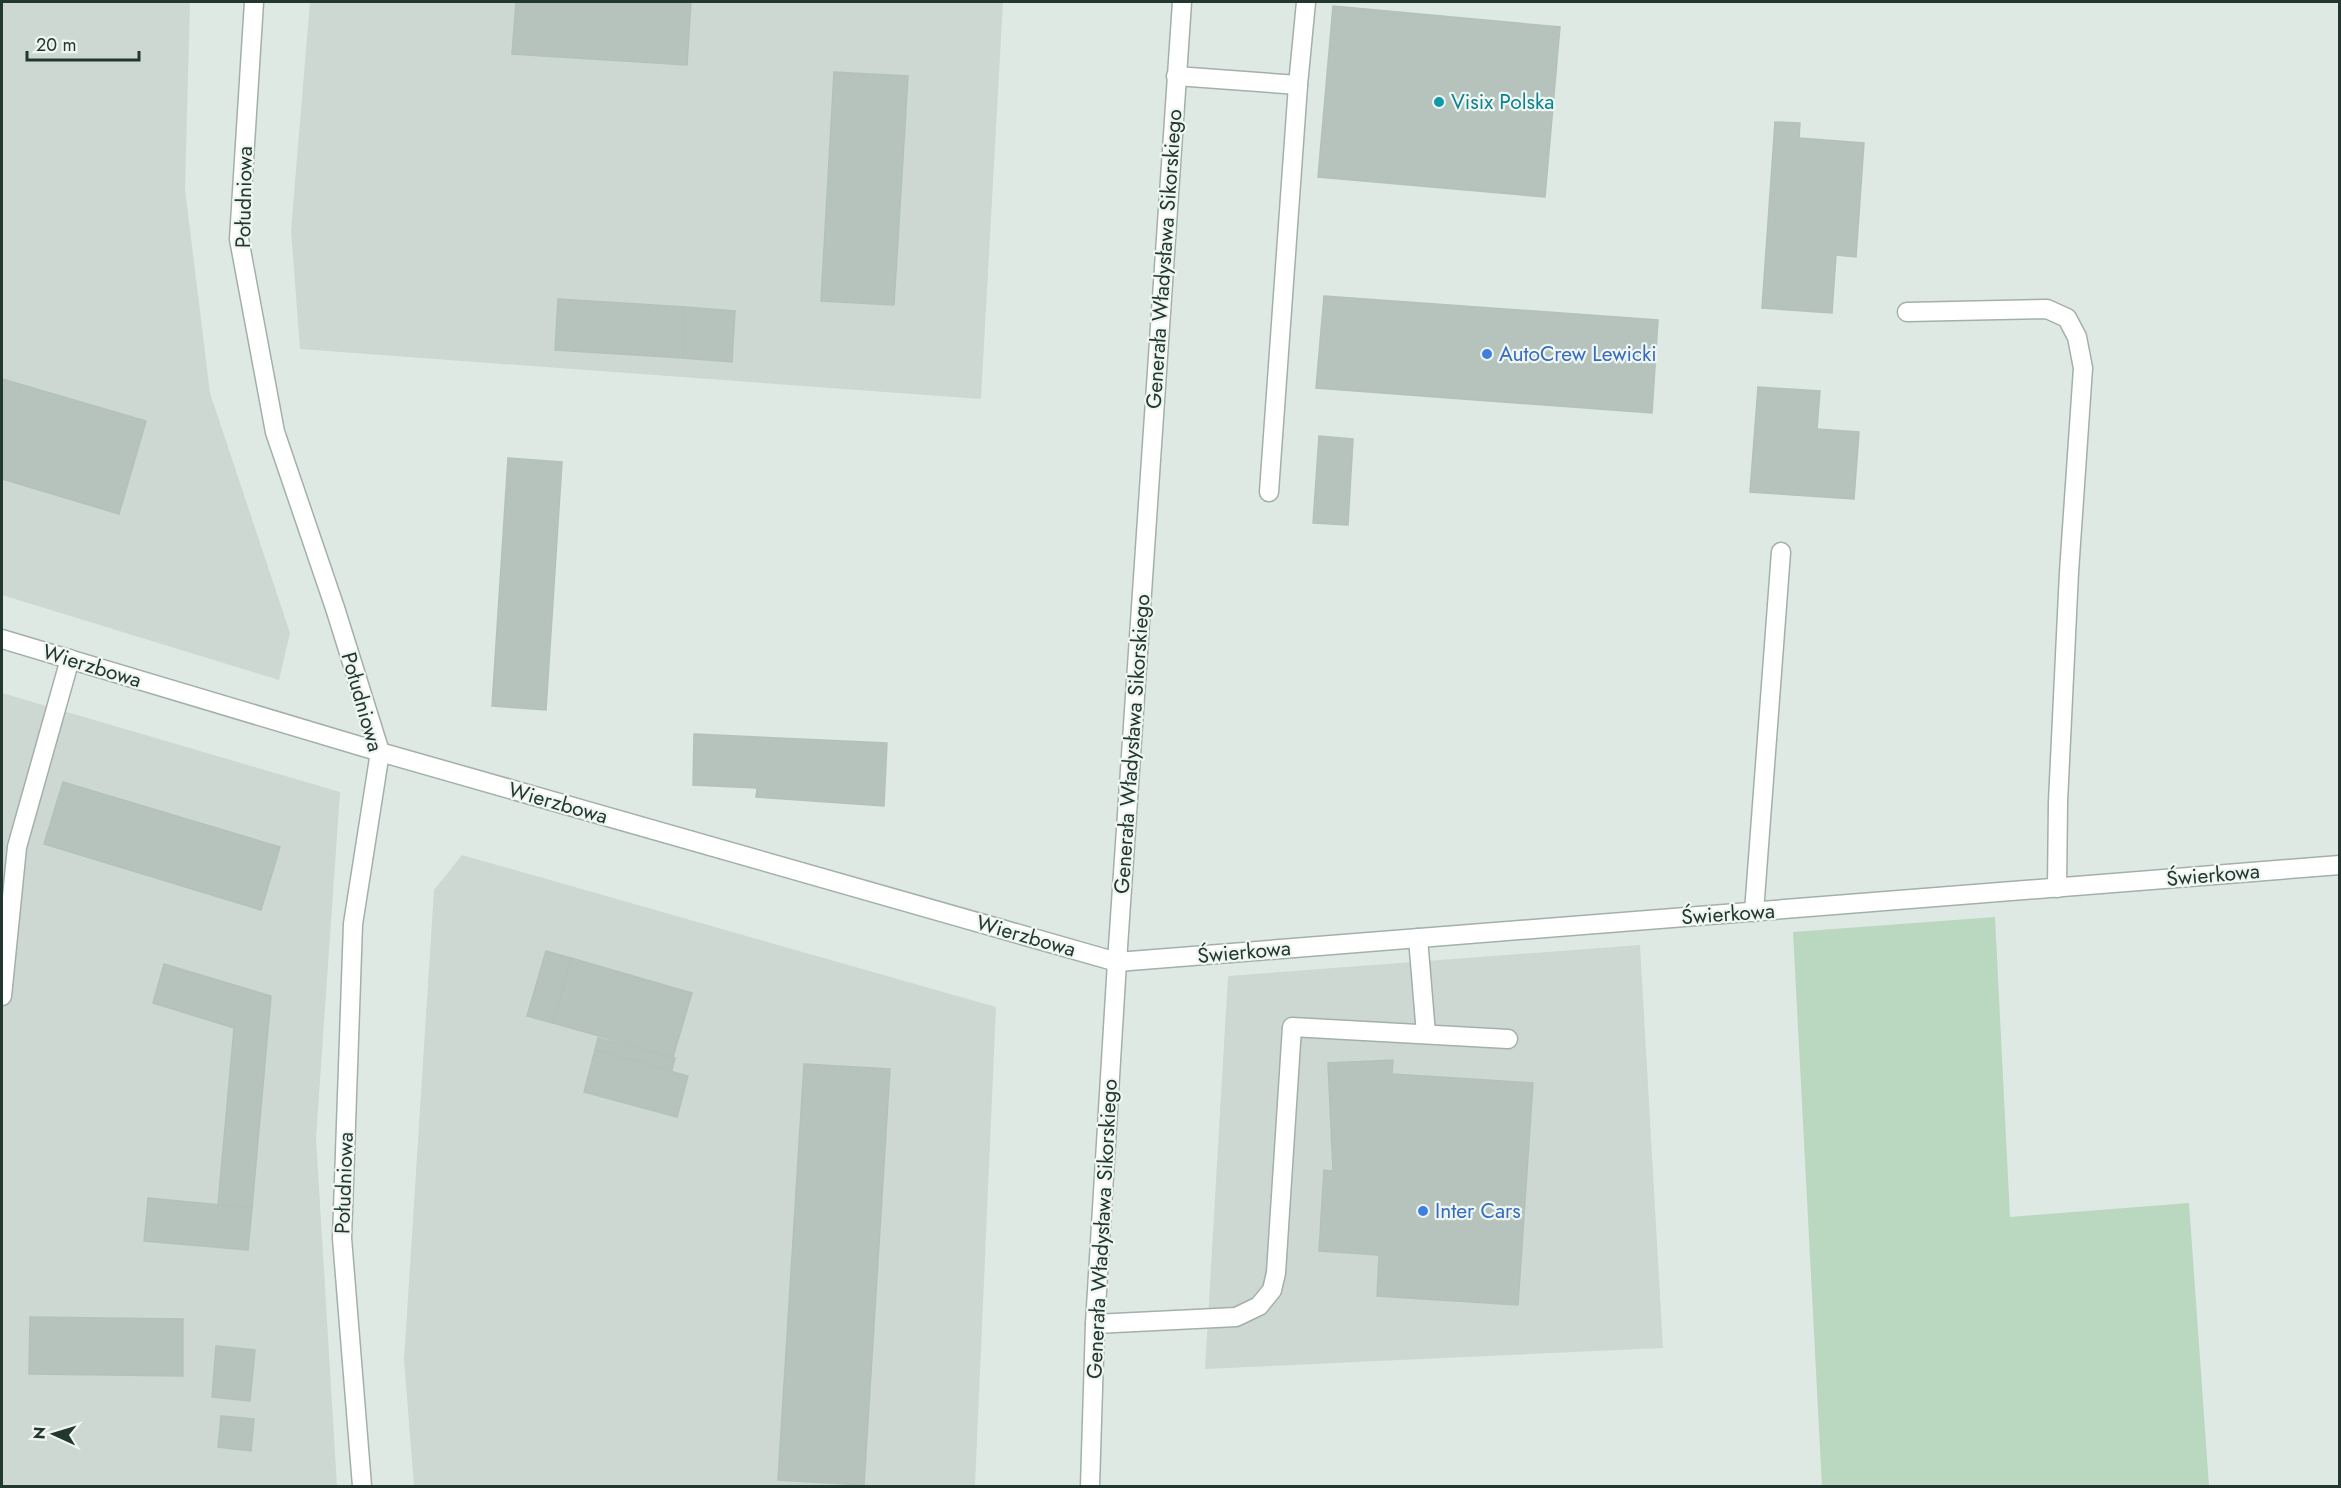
<svg xmlns="http://www.w3.org/2000/svg" width="2341" height="1488" font-family="Jost,sans-serif">
<style>
.built{fill:#cdd8d2}
.green{fill:#b9d8bf}
.building{fill:#b5c3bc;stroke:#b2c2ba;stroke-width:1.5}
.lines{fill:none;stroke-linecap:round;stroke-linejoin:round}
.minor-casing{stroke:#a3b0aa;stroke-width:21}
.minor{stroke:#fff;stroke-width:18}
.culture-dot{fill:#0f9aa8;stroke:#eff6f2;stroke-width:2}
.shop-dot{fill:#3f7fe0;stroke:#eff6f2;stroke-width:2}
.labels{text-anchor:middle;dominant-baseline:central;stroke-width:4.5;stroke-linejoin:round;paint-order:stroke}
.culture-label{font-size:21px;fill:#0d838f;stroke:#eff6f2;text-anchor:start}
.street-label{font-size:21px;fill:#223730;stroke:#eff6f2}
.shop-label{font-size:21px;fill:#366cbe;stroke:#eff6f2;text-anchor:start}
</style>
<rect width="100%" height="100%" fill="#dfe9e4"/>
<!-- built -->
<g class="built">
<path d="M 2,2 L 190,2 L 185,189 L 210,393 L 290,633 L 279,680 L 2,595 Z"/>
<path d="M 310,2 L 1003,2 L 981,399 L 300,349 L 291,230 Z"/>
<path d="M 2,693 L 340,792 L 316,1138 L 337,1486 L 2,1486 Z"/>
<path d="M 462,855 L 996,1007 L 975,1486 L 414,1486 L 404,1360 L 434,890 Z"/>
<path d="M 1640,945 L 1663,1348 L 1205,1369 L 1228,976 Z"/>
</g>
<!-- green -->
<path class="green" d="M 1995,917 L 2010,1217 L 2189,1203 L 2209,1486 L 1822,1486 L 1793,932 Z"/>
<!-- building -->
<g class="building">
<path d="M 516,2 L 691,2 L 687,65 L 512,54 Z"/>
<path d="M 1333,6 L 1560,27 L 1545,197 L 1318,177 Z"/>
<path d="M 834,72 L 908,76 L 894,305 L 821,301 Z"/>
<path d="M 1775,122 L 1800,123 L 1799,138 L 1864,143 L 1856,257 L 1836,255 L 1832,313 L 1762,308 Z"/>
<path d="M 1324,296 L 1658,320 L 1652,413 L 1316,388 Z"/>
<path d="M 558,299 L 685,307 L 683,358 L 555,350 Z"/>
<path d="M 685,307 L 735,311 L 732,362 L 683,358 Z"/>
<path d="M 2,379 L 146,421 L 119,514 L 2,479 Z"/>
<path d="M 1758,387 L 1820,391 L 1817,429 L 1859,432 L 1854,499 L 1750,492 Z"/>
<path d="M 1319,436 L 1353,439 L 1348,525 L 1313,523 Z"/>
<path d="M 508,458 L 562,462 L 546,710 L 492,706 Z"/>
<path d="M 694,734 L 887,743 L 884,806 L 756,797 L 757,788 L 693,785 Z"/>
<path d="M 63,782 L 280,847 L 261,910 L 44,844 Z"/>
<path d="M 546,951 L 571,958 L 553,1023 L 527,1016 Z"/>
<path d="M 571,958 L 692,993 L 673,1057 L 553,1023 Z"/>
<path d="M 164,964 L 271,996 L 252,1208 L 218,1205 L 234,1028 L 153,1003 Z"/>
<path d="M 598,1038 L 675,1058 L 672,1070 L 595,1050 Z"/>
<path d="M 595,1050 L 688,1076 L 677,1117 L 584,1092 Z"/>
<path d="M 1393,1060 L 1392,1074 L 1533,1083 L 1518,1305 L 1377,1296 L 1379,1255 L 1319,1251 L 1324,1170 L 1333,1171 L 1328,1063 Z"/>
<path d="M 804,1064 L 890,1069 L 864,1485 L 778,1480 Z"/>
<path d="M 148,1198 L 252,1208 L 248,1250 L 144,1241 Z"/>
<path d="M 30,1317 L 183,1319 L 183,1376 L 29,1374 Z"/>
<path d="M 216,1346 L 255,1350 L 250,1401 L 212,1397 Z"/>
<path d="M 221,1416 L 254,1419 L 251,1451 L 218,1447 Z"/>
</g>
<g class="lines">
<defs>
<g id="minor">
<path d="M 254,2 L 239,239 L 275,432 L 335,608 L 380,752 L 353,924 L 342,1238 L 362,1486"/>
<path d="M 1176,76 L 1298,85"/>
<path d="M 1907,312 L 2047,309 L 2067,318 L 2077,337 L 2083,368 L 2069,572 L 2058,802 L 2057,888"/>
<path d="M 1269,492 L 1298,85 L 1306,2"/>
<path d="M 2,639 L 380,752 L 1117,962 L 2340,865"/>
<path d="M 1754,912 L 1781,552"/>
<path d="M 1418,938 L 1426,1034"/>
<path d="M 2,996 L 17,847 L 70,659"/>
<path d="M 1095,1324 L 1236,1317 L 1259,1306 L 1272,1290 L 1276,1273 L 1292,1027 L 1508,1039"/>
<path d="M 1090,1486 L 1095,1324 L 1117,962 L 1182,2"/>
</g>
</defs>
<!-- minor casing -->
<use href="#minor" class="minor-casing"/>
<!-- minor -->
<use href="#minor" class="minor"/>
</g>
<!-- markers -->
<circle class="culture-dot" cx="1439" cy="102" r="6"/>
<g class="shop-dot">
<circle cx="1487" cy="354" r="6"/>
<circle cx="1423" cy="1211" r="6"/>
</g>
<g class="labels">
<!-- culture labels -->
<g class="culture-label">
<text x="1451" y="102">Visix Polska</text>
</g>
<!-- street labels -->
<g class="street-label">
<text transform="translate(244 197) rotate(-89)">Południowa</text>
<text transform="translate(1164 259) rotate(-86)">Generała Władysława Sikorskiego</text>
<text transform="translate(92 666) rotate(17)">Wierzbowa</text>
<text transform="translate(362 702) rotate(74)">Południowa</text>
<text transform="translate(1132 744) rotate(-86)">Generała Władysława Sikorskiego</text>
<text transform="translate(558 803) rotate(16)">Wierzbowa</text>
<text transform="translate(2213 875) rotate(-5)">Świerkowa</text>
<text transform="translate(1728 914) rotate(-4)">Świerkowa</text>
<text transform="translate(1026 936) rotate(16)">Wierzbowa</text>
<text transform="translate(1244 952) rotate(-5)">Świerkowa</text>
<text transform="translate(344 1183) rotate(-88)">Południowa</text>
<text transform="translate(1102 1229) rotate(-87)">Generała Władysława Sikorskiego</text>
</g>
<!-- shop labels -->
<g class="shop-label">
<text x="1499" y="354">AutoCrew Lewicki</text>
<text x="1435" y="1211">Inter Cars</text>
</g>
</g>
<!-- border -->
<rect width="2341" height="1488" fill="none" stroke="#223730" stroke-width="6"/>
<!-- north arrow -->
<g transform="translate(54 1434) rotate(274)" stroke="#eff6f2" stroke-width="4.5" paint-order="stroke">
<path d="M0-4.5L10 22L0 15L-10 22Z" fill="#223730"/>
<text y="-9" font-size="16" font-weight="bold" text-anchor="middle" fill="#223730">N</text>
</g>
<!-- scale -->
<path d="M27 51v9h112v-9" fill="none" stroke="#223730" stroke-width="3"/>
<text x="36" y="51" font-size="18" fill="#223730" stroke="#eff6f2" stroke-width="4.5" paint-order="stroke">20 m</text>
</svg>
